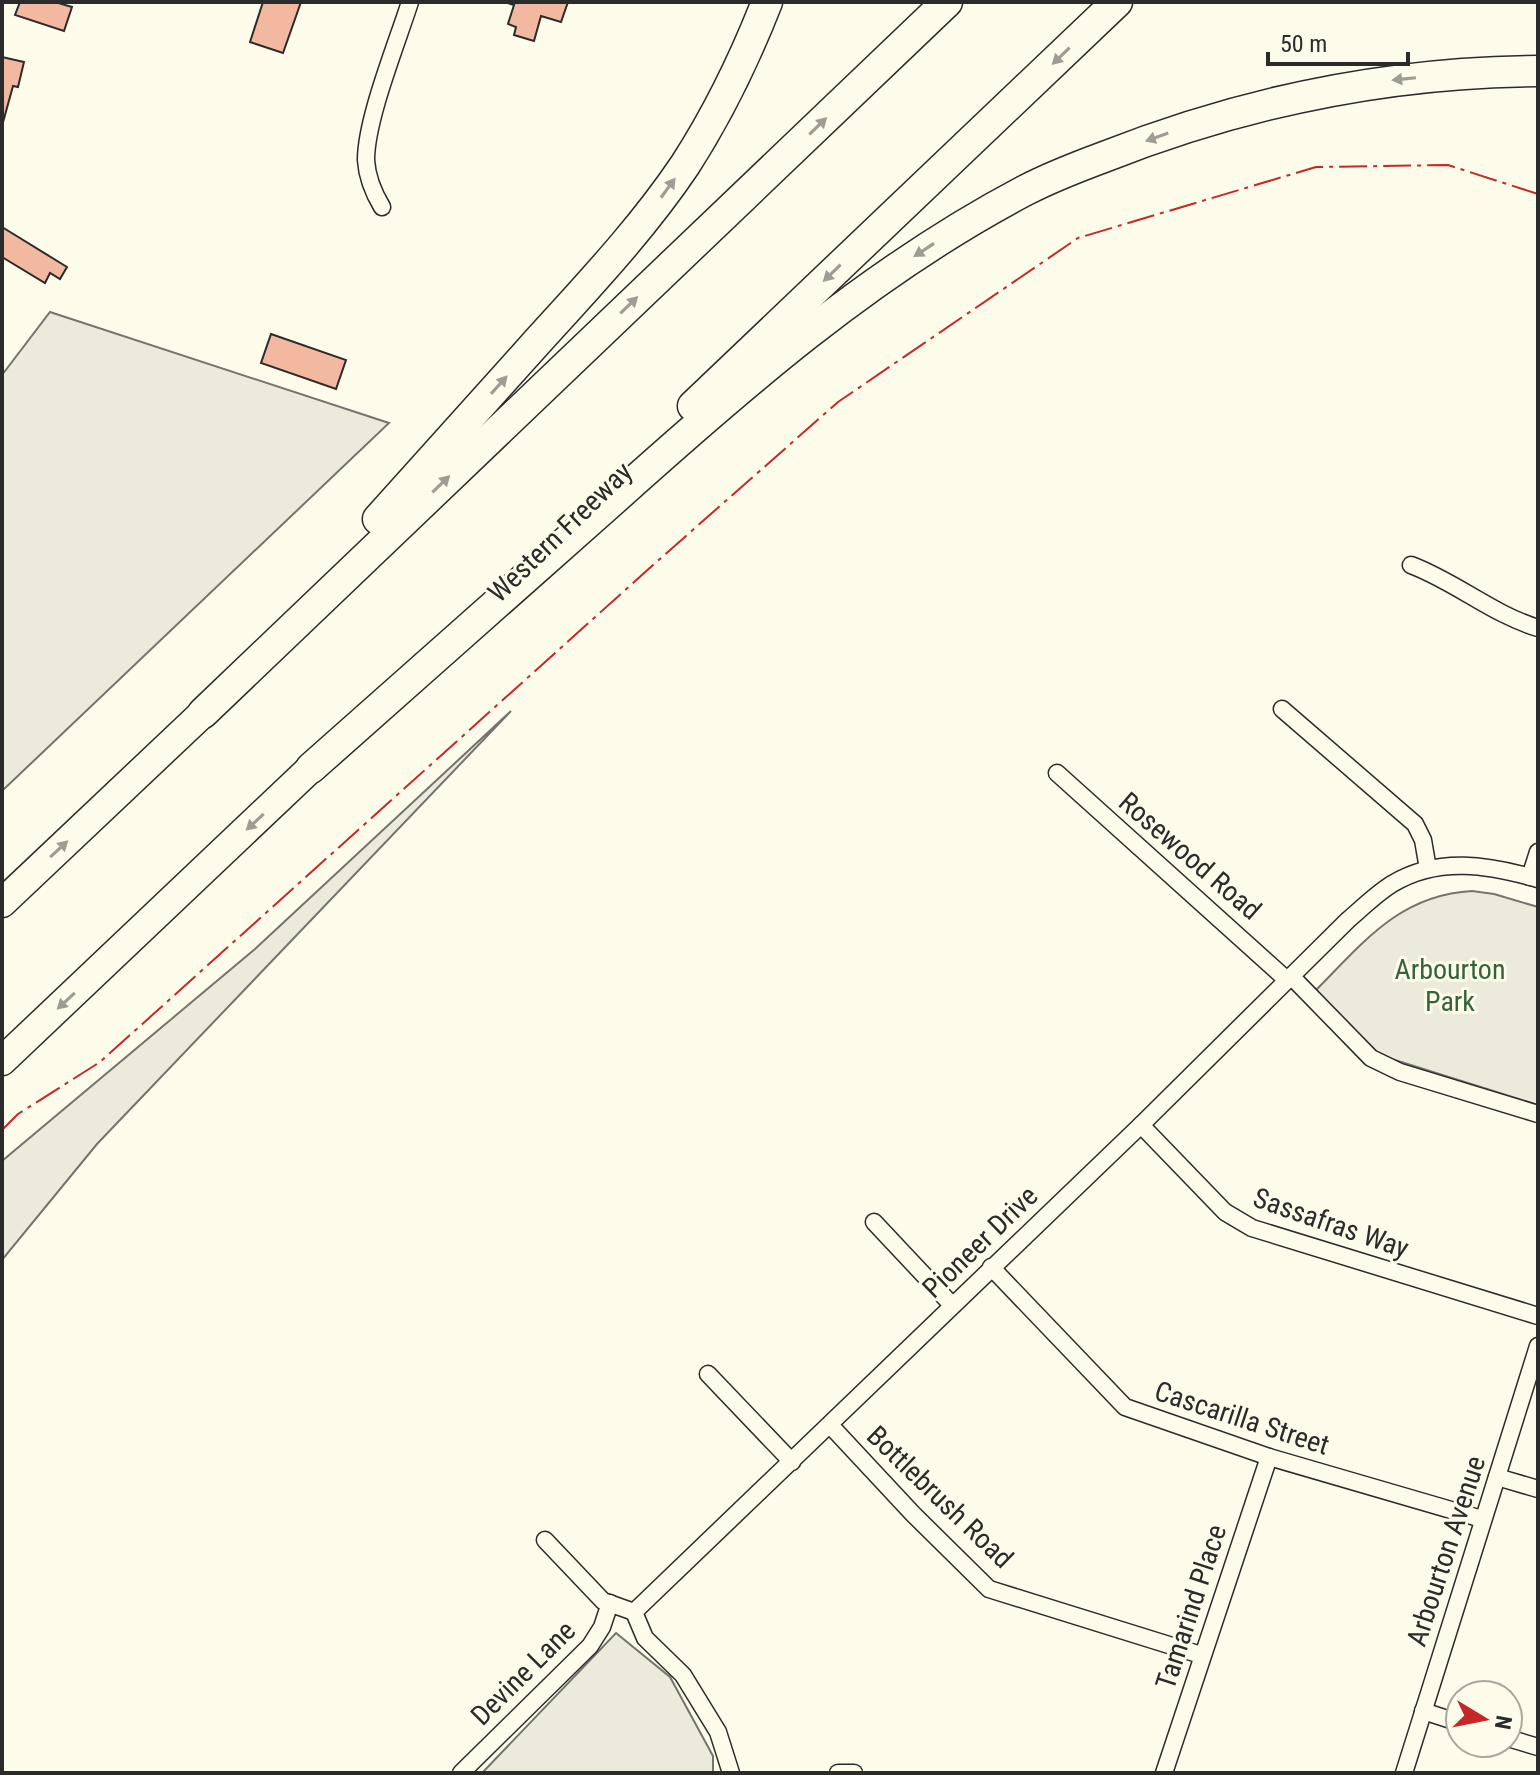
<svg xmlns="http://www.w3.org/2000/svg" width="1540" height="1775" font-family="'Roboto Condensed',sans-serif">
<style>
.green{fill:#ecebdb;stroke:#74746e;stroke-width:2}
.building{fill:#f2b8a0;stroke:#2b2b2b;stroke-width:2}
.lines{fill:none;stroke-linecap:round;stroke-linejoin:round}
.minor-casing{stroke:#2b2b2b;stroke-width:19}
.trunk-casing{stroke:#2b2b2b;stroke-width:31}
.motorway-casing{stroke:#2b2b2b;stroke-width:33}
.minor{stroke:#fdfbea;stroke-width:16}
.trunk{stroke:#fdfbea;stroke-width:28}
.motorway{stroke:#fdfbea;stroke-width:30}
.power{stroke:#c62828;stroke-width:2;stroke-dasharray:28 6 4 6;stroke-linecap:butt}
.oneway{fill:#9e9d94}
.labels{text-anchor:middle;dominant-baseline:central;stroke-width:6;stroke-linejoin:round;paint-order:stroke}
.street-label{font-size:28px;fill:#2b2b2b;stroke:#fdfbea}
.park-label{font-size:28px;fill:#34623c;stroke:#fdfbea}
</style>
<rect width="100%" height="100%" fill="#fdfbea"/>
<!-- green -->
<g class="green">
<path d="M 50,312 L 389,423 L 2,791 L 2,375 Z"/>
<path d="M 511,711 L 97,1144 L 2,1260 L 2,1161 L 255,949 Z"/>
<path d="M 1472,891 L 1494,894 L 1538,907 L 1538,1105 L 1379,1055 L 1315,991 C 1363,943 1399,895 1472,891 Z"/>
<path d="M 616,1633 L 670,1677 L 713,1756 L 713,1773 L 482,1773 Z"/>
</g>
<!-- building -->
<g class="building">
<path d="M 20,2 L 55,2 L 72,7 L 64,31 L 15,15 Z"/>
<path d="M 263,2 L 301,2 L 283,53 L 250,42 Z"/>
<path d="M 504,2 L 568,2 L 561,22 L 541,16 L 534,41 L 514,35 L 516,27 L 508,24 L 514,5 Z"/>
<path d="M 2,57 L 24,62 L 18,87 L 13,86 L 2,126 Z"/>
<path d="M 2,227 L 67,267 L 60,279 L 50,273 L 45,283 L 2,257 Z"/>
<path d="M 271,334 L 346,360 L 336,389 L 261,363 Z"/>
</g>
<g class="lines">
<defs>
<g id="minor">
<path d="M 382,207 C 373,192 367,177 366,160 C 366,119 397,43 410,2"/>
<path d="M 1411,565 C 1456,582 1492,614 1538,628"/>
<path d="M 1282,709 L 1415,824 L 1423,840 L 1428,869"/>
<path d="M 1057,773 L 1287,980"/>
<path d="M 1530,877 L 1538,852"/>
<path d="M 1291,976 L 1371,1058 L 1400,1072 L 1538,1114"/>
<path d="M 1141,1125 L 1225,1212 L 1252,1228 L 1538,1316"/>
<path d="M 874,1222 L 952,1305"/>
<path d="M 991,1267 L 1125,1407 L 1269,1457 L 1482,1519"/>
<path d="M 708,1374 L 792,1462"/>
<path d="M 830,1425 L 913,1514 L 989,1589 L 1201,1655"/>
<path d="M 1497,1477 L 1538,1489"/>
<path d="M 545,1540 L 603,1601 L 634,1612"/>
<path d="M 1423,1711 L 1460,1723"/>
<path d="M 1508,1738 L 1538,1747"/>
<path d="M 461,1773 L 590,1646 L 602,1627 L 610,1603"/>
<path d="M 731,1773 L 718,1732 L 683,1675 L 645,1638 L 634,1612 L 1141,1125 L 1348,920 C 1362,908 1376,894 1392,884 C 1438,856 1489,865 1538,879"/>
<path d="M 838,1773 L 854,1773"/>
<path d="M 1164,1773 L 1269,1457"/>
<path d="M 1404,1773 L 1538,1346"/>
</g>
<g id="trunk">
<path d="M 2,903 L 203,713"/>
<path d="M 2,1061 L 311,768"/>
</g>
<g id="motorway">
<path d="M 693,406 L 1117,2"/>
<path d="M 378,519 C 429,463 479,407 529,351 C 583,291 640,232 685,165 C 718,114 745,58 767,2"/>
<path d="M 203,713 L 947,2"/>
<path d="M 311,768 C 411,679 511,591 611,502 C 739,387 870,272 1024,191 C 1049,178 1077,167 1104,157 C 1243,102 1389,72 1538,71"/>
</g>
</defs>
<!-- minor casing -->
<use href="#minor" class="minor-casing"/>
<!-- trunk casing -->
<use href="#trunk" class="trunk-casing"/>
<!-- motorway casing -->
<use href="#motorway" class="motorway-casing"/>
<!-- minor -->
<use href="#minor" class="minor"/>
<!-- trunk -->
<use href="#trunk" class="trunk"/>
<!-- motorway -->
<use href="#motorway" class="motorway"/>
<!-- power -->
<path class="power" d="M 2,1130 L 18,1114 L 100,1062 L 653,565 L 838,402 L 1078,238 L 1316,167 L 1448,165 L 1538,194"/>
</g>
<!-- one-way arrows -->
<defs><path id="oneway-solid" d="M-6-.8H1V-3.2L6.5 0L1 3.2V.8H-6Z" transform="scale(2)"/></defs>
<g class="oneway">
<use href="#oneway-solid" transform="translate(1061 56) rotate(136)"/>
<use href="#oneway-solid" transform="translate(1404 79) rotate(174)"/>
<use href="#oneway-solid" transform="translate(818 126) rotate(-44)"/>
<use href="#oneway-solid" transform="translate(1157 137) rotate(160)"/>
<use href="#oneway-solid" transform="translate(668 188) rotate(-54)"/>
<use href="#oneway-solid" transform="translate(924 250) rotate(147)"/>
<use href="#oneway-solid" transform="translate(832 273) rotate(136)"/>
<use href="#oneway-solid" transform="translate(629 305) rotate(-44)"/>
<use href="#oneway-solid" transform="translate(499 385) rotate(-48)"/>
<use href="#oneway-solid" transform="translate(441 484) rotate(-44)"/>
<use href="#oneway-solid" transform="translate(255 822) rotate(137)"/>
<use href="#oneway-solid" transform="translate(59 849) rotate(-43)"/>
<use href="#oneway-solid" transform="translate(66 1001) rotate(137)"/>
</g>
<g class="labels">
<!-- street labels -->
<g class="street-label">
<text transform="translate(560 532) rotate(-44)">Western Freeway</text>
<text transform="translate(1190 856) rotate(41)">Rosewood Road</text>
<text transform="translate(1331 1223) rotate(19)">Sassafras Way</text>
<text transform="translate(980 1242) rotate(-44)">Pioneer Drive</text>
<text transform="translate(1242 1418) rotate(18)">Cascarilla Street</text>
<text transform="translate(940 1497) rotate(44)">Bottlebrush Road</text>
<text transform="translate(1446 1551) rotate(-72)">Arbourton Avenue</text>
<text transform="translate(1191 1607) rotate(-72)">Tamarind Place</text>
<text transform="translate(523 1673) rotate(-45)">Devine Lane</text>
</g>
<!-- park labels -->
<g class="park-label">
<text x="1450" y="969">Arbourton<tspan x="1450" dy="32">Park</tspan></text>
</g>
</g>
<!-- border -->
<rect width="1540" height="1775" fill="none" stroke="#2b2b2b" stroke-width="8"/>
<!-- north arrow -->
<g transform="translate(1484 1719) rotate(100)"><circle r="38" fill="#fdfbea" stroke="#a9a89e" stroke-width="2"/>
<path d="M0-6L14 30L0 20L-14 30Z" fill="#c62828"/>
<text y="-12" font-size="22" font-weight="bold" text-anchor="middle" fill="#2b2b2b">N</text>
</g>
<!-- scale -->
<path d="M1268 52v12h140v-12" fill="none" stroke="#2b2b2b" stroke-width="4"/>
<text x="1280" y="52" font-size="24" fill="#2b2b2b" stroke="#fdfbea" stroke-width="6" paint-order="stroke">50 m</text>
</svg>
